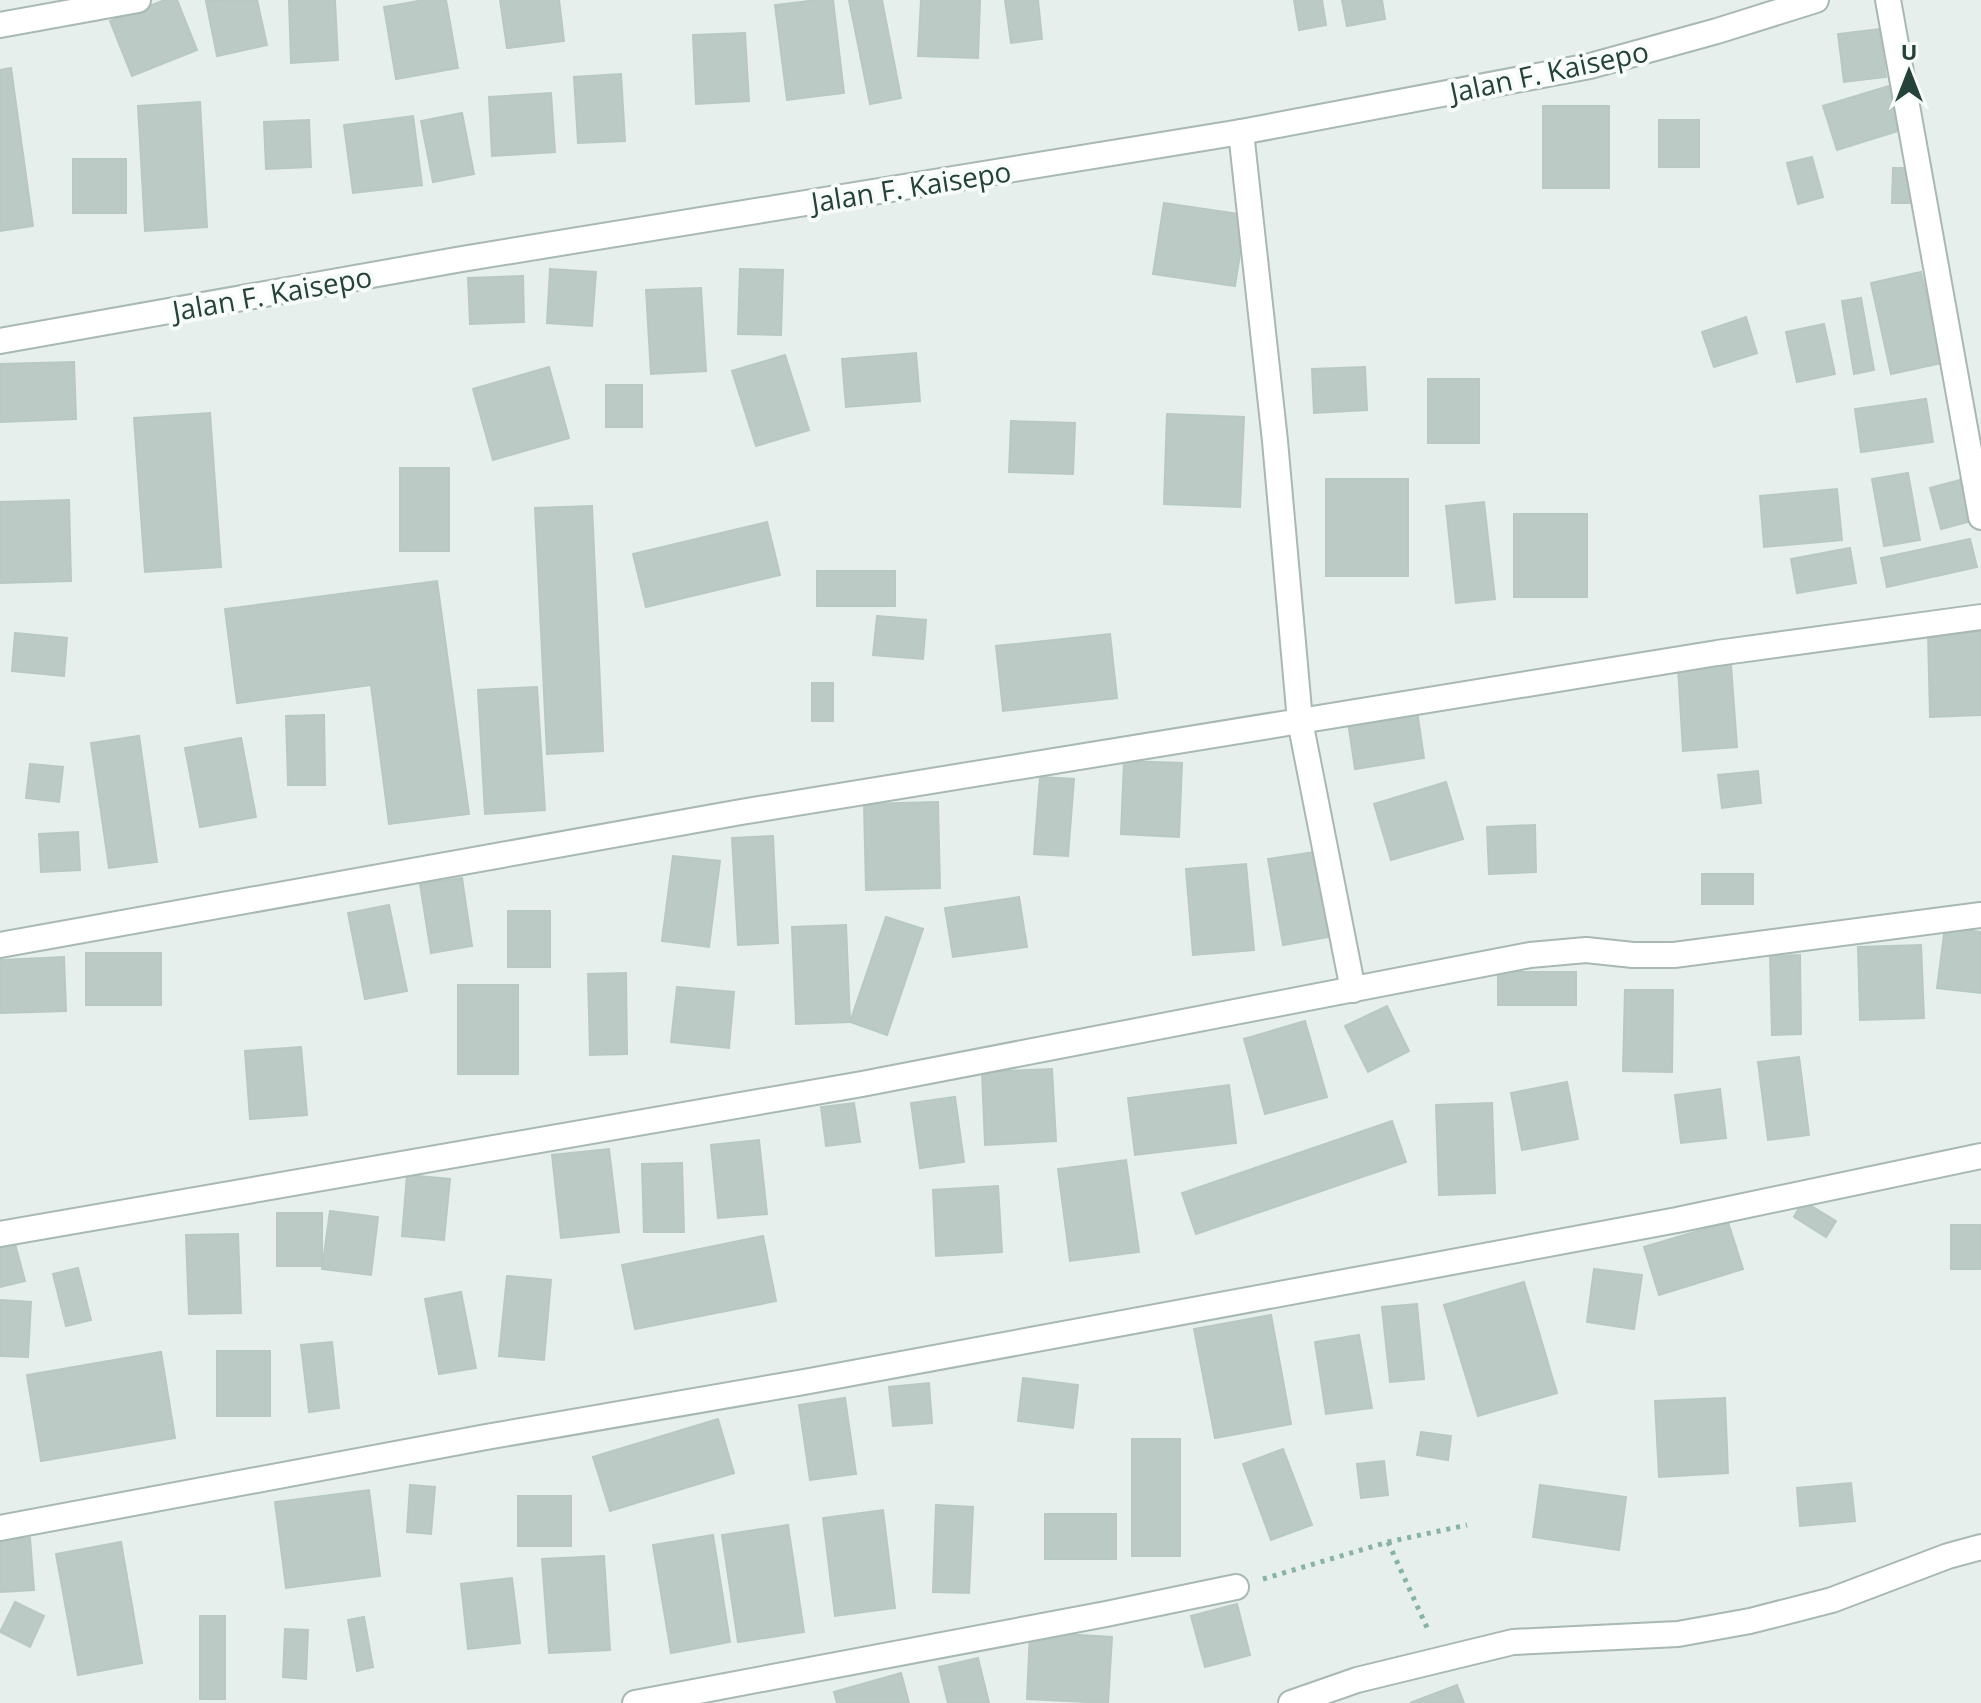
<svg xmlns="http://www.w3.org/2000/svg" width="1981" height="1703" font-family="'Open Sans',sans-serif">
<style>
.building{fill:#bbcac4;stroke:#b8c9c2;stroke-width:2}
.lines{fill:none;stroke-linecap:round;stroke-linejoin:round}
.minor-casing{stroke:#a8b8b2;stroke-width:28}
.tertiary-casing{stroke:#a8b8b2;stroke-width:28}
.path{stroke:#86b3a5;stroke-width:5;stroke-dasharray:4 6;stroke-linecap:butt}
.minor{stroke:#fff;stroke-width:24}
.tertiary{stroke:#fff;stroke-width:24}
.labels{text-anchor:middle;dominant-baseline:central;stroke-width:8;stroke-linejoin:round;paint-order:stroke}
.street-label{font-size:28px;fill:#24423a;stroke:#f7fbf9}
</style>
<rect width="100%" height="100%" fill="#e6efeb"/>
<!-- building -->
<g class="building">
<path d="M 165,0 L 177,0 L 197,50 L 132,76 L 110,21 Z"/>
<path d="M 257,0 L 267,45 L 217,56 L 206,1 Z"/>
<path d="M 289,0 L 335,0 L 338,60 L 291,63 Z"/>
<path d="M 424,0 L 446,0 L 458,68 L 396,79 L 384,7 Z"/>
<path d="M 500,0 L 559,0 L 564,41 L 507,48 Z"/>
<path d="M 817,0 L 833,0 L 844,93 L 787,100 L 775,5 Z"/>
<path d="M 849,0 L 882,0 L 901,98 L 870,104 Z"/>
<path d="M 921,0 L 980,0 L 978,58 L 918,56 Z"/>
<path d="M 1005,0 L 1038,0 L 1042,39 L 1011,43 Z"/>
<path d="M 1294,0 L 1322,0 L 1326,25 L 1299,30 Z"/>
<path d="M 1342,0 L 1382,0 L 1385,19 L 1347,26 Z"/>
<path d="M 1879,29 L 1886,77 L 1844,82 L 1838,34 Z"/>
<path d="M 745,33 L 749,101 L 696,104 L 693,35 Z"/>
<path d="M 11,68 L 33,226 L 0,231 L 0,70 Z"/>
<path d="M 621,74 L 625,141 L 578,143 L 574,77 Z"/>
<path d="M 1889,86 L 1904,129 L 1837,150 L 1823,106 Z"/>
<path d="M 551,93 L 555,152 L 492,156 L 489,97 Z"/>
<path d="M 200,102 L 207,227 L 145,231 L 138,106 Z"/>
<rect x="1543" y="106" width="66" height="82"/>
<path d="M 462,113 L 474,174 L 433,182 L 421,121 Z"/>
<path d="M 413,116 L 422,185 L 353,193 L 344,125 Z"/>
<path d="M 309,120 L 311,167 L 266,169 L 264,122 Z"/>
<rect x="1659" y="120" width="40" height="47"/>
<path d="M 1812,157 L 1823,197 L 1798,204 L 1787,163 Z"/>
<rect x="73" y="159" width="53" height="54"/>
<path d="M 1893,168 L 1917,168 L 1916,203 L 1892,203 Z"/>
<path d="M 1164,203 L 1246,215 L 1235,286 L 1153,274 Z"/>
<path d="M 550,269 L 596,272 L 592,326 L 547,323 Z"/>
<path d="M 740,269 L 783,270 L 781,335 L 738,334 Z"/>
<path d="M 1921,272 L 1942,363 L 1891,374 L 1871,283 Z"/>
<path d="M 523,276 L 524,322 L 470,324 L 468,278 Z"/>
<path d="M 701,288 L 706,371 L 651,374 L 646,290 Z"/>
<path d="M 1861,298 L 1874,370 L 1854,374 L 1842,301 Z"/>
<path d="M 1746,317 L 1757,353 L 1714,367 L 1702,332 Z"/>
<path d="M 1824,324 L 1835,374 L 1797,382 L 1786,332 Z"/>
<path d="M 916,353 L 920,401 L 846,407 L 842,359 Z"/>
<path d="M 785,355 L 809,430 L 756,446 L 732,371 Z"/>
<path d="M 74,362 L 76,419 L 0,422 L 0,364 Z"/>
<path d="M 549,367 L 569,438 L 493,460 L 473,389 Z"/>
<path d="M 1365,367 L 1367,410 L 1314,413 L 1312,369 Z"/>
<rect x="1428" y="379" width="51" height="64"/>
<rect x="606" y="385" width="36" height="42"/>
<path d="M 1926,399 L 1933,442 L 1861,452 L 1855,409 Z"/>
<path d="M 210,413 L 221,567 L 145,572 L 134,418 Z"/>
<path d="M 1167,414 L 1244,417 L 1240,507 L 1164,504 Z"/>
<path d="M 1011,421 L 1075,423 L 1073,474 L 1009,472 Z"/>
<rect x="400" y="468" width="49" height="83"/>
<path d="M 1908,473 L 1920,540 L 1884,546 L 1872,479 Z"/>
<rect x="1326" y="479" width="82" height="97"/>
<path d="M 1960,480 L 1971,521 L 1941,529 L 1930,488 Z"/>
<path d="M 1837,489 L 1842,540 L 1764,547 L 1760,496 Z"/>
<path d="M 69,500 L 71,581 L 0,583 L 0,502 Z"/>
<path d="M 1484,502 L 1495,599 L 1456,603 L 1446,506 Z"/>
<path d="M 592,506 L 603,751 L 547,754 L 535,508 Z"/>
<rect x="1514" y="514" width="73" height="83"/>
<path d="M 767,522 L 780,575 L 646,607 L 633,554 Z"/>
<path d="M 1970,539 L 1977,567 L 1887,587 L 1881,558 Z"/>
<path d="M 1850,548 L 1856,583 L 1797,593 L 1791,559 Z"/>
<rect x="817" y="571" width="78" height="35"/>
<path d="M 437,581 L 469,814 L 389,824 L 371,685 L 237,703 L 225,609 Z"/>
<path d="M 877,616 L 926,620 L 923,659 L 873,655 Z"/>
<path d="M 1981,631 L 1981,715 L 1930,717 L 1928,632 Z"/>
<path d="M 15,633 L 67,638 L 64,676 L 12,671 Z"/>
<path d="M 1110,634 L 1117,698 L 1003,711 L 996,646 Z"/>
<path d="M 1731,665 L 1737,747 L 1683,751 L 1678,668 Z"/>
<rect x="812" y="683" width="21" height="38"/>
<path d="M 537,687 L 545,810 L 485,814 L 478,690 Z"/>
<path d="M 1417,711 L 1424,758 L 1355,769 L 1348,722 Z"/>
<path d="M 324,715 L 325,785 L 288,785 L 286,716 Z"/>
<path d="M 139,736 L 157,862 L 109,868 L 91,743 Z"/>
<path d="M 241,738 L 256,817 L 200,827 L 185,748 Z"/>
<path d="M 1124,761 L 1182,763 L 1179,837 L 1121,834 Z"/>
<path d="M 30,764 L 63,767 L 59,802 L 26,798 Z"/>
<path d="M 1758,771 L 1761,803 L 1722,808 L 1718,775 Z"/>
<path d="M 1040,777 L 1074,779 L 1068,856 L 1034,854 Z"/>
<path d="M 1446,782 L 1463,839 L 1391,860 L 1374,804 Z"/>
<path d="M 938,802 L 940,888 L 866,890 L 864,804 Z"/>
<path d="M 1535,825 L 1536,872 L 1489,874 L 1487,827 Z"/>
<path d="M 78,832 L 80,870 L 41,872 L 39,834 Z"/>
<path d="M 773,836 L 778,943 L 738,945 L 732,838 Z"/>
<path d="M 1315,852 L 1329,937 L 1283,945 L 1268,859 Z"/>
<path d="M 673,856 L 720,861 L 709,947 L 662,941 Z"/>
<path d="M 1246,864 L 1254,950 L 1193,955 L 1186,869 Z"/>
<rect x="1702" y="874" width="51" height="30"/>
<path d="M 462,878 L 472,946 L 431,953 L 420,884 Z"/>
<path d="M 1019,897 L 1027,947 L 953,957 L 945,908 Z"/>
<path d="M 389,905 L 407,991 L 365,999 L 348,913 Z"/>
<rect x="508" y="911" width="42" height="56"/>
<path d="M 886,917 L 923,929 L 887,1035 L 850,1022 Z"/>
<path d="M 846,925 L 850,1022 L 796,1024 L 792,927 Z"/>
<path d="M 1945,927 L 1981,932 L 1981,993 L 1937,988 Z"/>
<path d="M 1921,945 L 1924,1018 L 1860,1020 L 1858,947 Z"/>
<rect x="86" y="953" width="75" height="52"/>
<path d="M 1800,955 L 1801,1034 L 1772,1035 L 1770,956 Z"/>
<path d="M 64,957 L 66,1011 L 0,1013 L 0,960 Z"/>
<rect x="1498" y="972" width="78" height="33"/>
<path d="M 626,973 L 627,1054 L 590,1055 L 588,974 Z"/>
<rect x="458" y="985" width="60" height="89"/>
<path d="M 677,987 L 734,992 L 729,1048 L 671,1042 Z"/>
<path d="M 1625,990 L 1673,990 L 1672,1072 L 1623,1071 Z"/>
<path d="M 1387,1006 L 1409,1051 L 1368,1072 L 1345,1026 Z"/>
<path d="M 1305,1021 L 1327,1097 L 1265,1114 L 1244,1039 Z"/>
<path d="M 301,1047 L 307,1115 L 250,1119 L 245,1051 Z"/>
<path d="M 1799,1057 L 1809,1135 L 1768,1140 L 1758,1062 Z"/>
<path d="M 1052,1069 L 1056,1141 L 985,1145 L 982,1072 Z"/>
<path d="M 1567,1082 L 1578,1139 L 1522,1150 L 1511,1093 Z"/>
<path d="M 1229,1085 L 1236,1143 L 1135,1155 L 1128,1098 Z"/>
<path d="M 1720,1089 L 1726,1138 L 1681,1143 L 1675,1095 Z"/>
<path d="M 955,1097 L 964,1162 L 920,1168 L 911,1103 Z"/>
<path d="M 854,1103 L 860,1142 L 826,1146 L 821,1107 Z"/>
<path d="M 1492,1103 L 1495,1193 L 1439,1195 L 1436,1105 Z"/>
<path d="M 1392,1121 L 1406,1162 L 1196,1234 L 1182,1193 Z"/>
<path d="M 759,1140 L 767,1214 L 718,1218 L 711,1145 Z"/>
<path d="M 609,1149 L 619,1232 L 561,1238 L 552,1155 Z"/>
<path d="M 1126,1160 L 1139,1252 L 1070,1261 L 1058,1169 Z"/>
<path d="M 682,1163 L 684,1232 L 644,1232 L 642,1164 Z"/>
<path d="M 407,1175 L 450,1179 L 444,1240 L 402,1236 Z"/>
<path d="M 998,1186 L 1002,1252 L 936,1256 L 933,1190 Z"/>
<path d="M 1803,1201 L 1836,1221 L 1826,1237 L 1794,1217 Z"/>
<path d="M 330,1211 L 378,1217 L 371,1275 L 322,1269 Z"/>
<rect x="277" y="1213" width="45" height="53"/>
<path d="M 1728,1222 L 1743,1269 L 1659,1295 L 1644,1247 Z"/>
<rect x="1951" y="1225" width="30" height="44"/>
<path d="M 238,1234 L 241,1313 L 189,1314 L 186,1235 Z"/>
<path d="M 763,1236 L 776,1301 L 635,1329 L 622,1265 Z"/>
<path d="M 14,1240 L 25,1281 L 0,1287 L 0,1244 Z"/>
<path d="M 78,1268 L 91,1320 L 66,1326 L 53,1274 Z"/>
<path d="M 1594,1269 L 1642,1275 L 1634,1329 L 1587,1322 Z"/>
<path d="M 507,1276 L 551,1280 L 544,1360 L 499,1356 Z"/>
<path d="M 1524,1282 L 1557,1393 L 1478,1416 L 1444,1305 Z"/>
<path d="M 461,1292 L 476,1368 L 439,1374 L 425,1299 Z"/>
<path d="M 0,1300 L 31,1302 L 28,1357 L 0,1356 Z"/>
<path d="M 1417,1304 L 1424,1379 L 1390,1382 L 1382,1307 Z"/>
<path d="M 1271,1315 L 1291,1424 L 1215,1438 L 1194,1329 Z"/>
<path d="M 1359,1335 L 1372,1408 L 1326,1414 L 1315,1342 Z"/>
<path d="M 332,1342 L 339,1408 L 309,1412 L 301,1345 Z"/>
<rect x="217" y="1351" width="53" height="65"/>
<path d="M 161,1352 L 175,1438 L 41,1461 L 27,1375 Z"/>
<path d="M 1023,1378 L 1078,1385 L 1073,1428 L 1018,1421 Z"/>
<path d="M 929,1383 L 932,1423 L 893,1426 L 889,1387 Z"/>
<path d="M 845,1398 L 856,1474 L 810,1480 L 799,1405 Z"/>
<path d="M 1725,1398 L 1728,1473 L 1659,1477 L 1655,1401 Z"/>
<path d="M 718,1419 L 734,1473 L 610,1511 L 593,1457 Z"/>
<path d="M 1421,1432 L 1451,1436 L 1448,1460 L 1417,1455 Z"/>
<rect x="1132" y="1439" width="48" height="117"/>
<path d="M 1283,1449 L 1312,1525 L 1271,1540 L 1243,1464 Z"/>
<path d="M 1384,1461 L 1388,1495 L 1361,1498 L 1357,1464 Z"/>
<path d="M 1851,1483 L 1855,1521 L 1800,1526 L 1797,1488 Z"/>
<path d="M 410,1485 L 435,1487 L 431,1534 L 407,1532 Z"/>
<path d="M 1540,1485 L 1626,1497 L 1619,1550 L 1533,1537 Z"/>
<path d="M 369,1490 L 380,1576 L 286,1588 L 275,1502 Z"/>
<rect x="518" y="1496" width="53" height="50"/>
<path d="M 936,1505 L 973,1507 L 969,1593 L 933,1592 Z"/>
<path d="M 883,1510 L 895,1608 L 835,1616 L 823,1518 Z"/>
<rect x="1045" y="1514" width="71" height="45"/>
<path d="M 788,1525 L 804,1632 L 738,1642 L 722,1535 Z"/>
<path d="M 713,1535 L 730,1642 L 671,1653 L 653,1545 Z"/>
<path d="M 30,1538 L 34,1590 L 0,1592 L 0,1540 Z"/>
<path d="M 121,1542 L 142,1663 L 78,1675 L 56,1554 Z"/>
<path d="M 604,1556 L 610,1650 L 549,1653 L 542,1559 Z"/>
<path d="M 512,1578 L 520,1643 L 468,1649 L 461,1584 Z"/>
<path d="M 15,1602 L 44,1616 L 30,1647 L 0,1632 Z"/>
<path d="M 1237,1604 L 1250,1655 L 1205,1667 L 1191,1616 Z"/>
<rect x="200" y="1616" width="25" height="83"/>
<path d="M 364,1617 L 373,1667 L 357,1671 L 348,1620 Z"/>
<path d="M 285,1629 L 308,1630 L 306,1679 L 283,1677 Z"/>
<path d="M 1030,1632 L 1112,1637 L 1108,1703 L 1027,1699 Z"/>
<path d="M 978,1658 L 989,1703 L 948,1703 L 939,1667 Z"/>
<path d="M 901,1673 L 909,1703 L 837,1703 L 834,1692 Z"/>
<path d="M 1457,1685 L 1464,1703 L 1410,1703 Z"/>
</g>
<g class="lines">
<defs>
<g id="minor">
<path d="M 1888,0 L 1981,517"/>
<path d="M 0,25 L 138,0"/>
<path d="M 0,945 L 741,812 L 1300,721 L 1275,441 L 1241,132"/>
<path d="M 1353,990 L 1300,721 L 1717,653 L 1981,617"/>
<path d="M 0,1234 L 862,1084 L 1530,955 L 1586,950 L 1633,955 L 1674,955 L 1981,915"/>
<path d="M 0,1528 L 486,1437 L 804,1382 L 1393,1273 L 1677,1220 L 1981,1156"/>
<path d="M 635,1703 L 1106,1614 L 1236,1587"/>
<path d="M 1291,1703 L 1357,1680 L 1513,1642 L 1678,1634 L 1750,1621 L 1832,1600 L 1948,1556 L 1981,1547"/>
</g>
<path id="tertiary" d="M 0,341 L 462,259 L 1241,132 L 1590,66 L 1717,31 L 1816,0"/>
</defs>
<!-- minor casing -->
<use href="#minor" class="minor-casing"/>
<!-- tertiary casing -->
<use href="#tertiary" class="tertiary-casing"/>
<!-- path -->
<g class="path">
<path d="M 1388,1542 L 1429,1632"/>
<path d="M 1263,1579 L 1388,1542 L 1467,1525"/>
</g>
<!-- minor -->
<use href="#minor" class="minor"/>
<!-- tertiary -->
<use href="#tertiary" class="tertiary"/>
</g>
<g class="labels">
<!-- street labels -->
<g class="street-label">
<text transform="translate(1549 71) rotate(-12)">Jalan F. Kaisepo</text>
<text transform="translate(911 186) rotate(-9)">Jalan F. Kaisepo</text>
<text transform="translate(272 293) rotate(-10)">Jalan F. Kaisepo</text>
</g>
</g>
<!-- north arrow -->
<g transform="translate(1909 72)" stroke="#f7fbf9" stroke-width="6" paint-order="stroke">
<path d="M0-6L14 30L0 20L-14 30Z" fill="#24423a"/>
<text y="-12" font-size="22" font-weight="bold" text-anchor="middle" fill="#24423a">U</text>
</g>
</svg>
